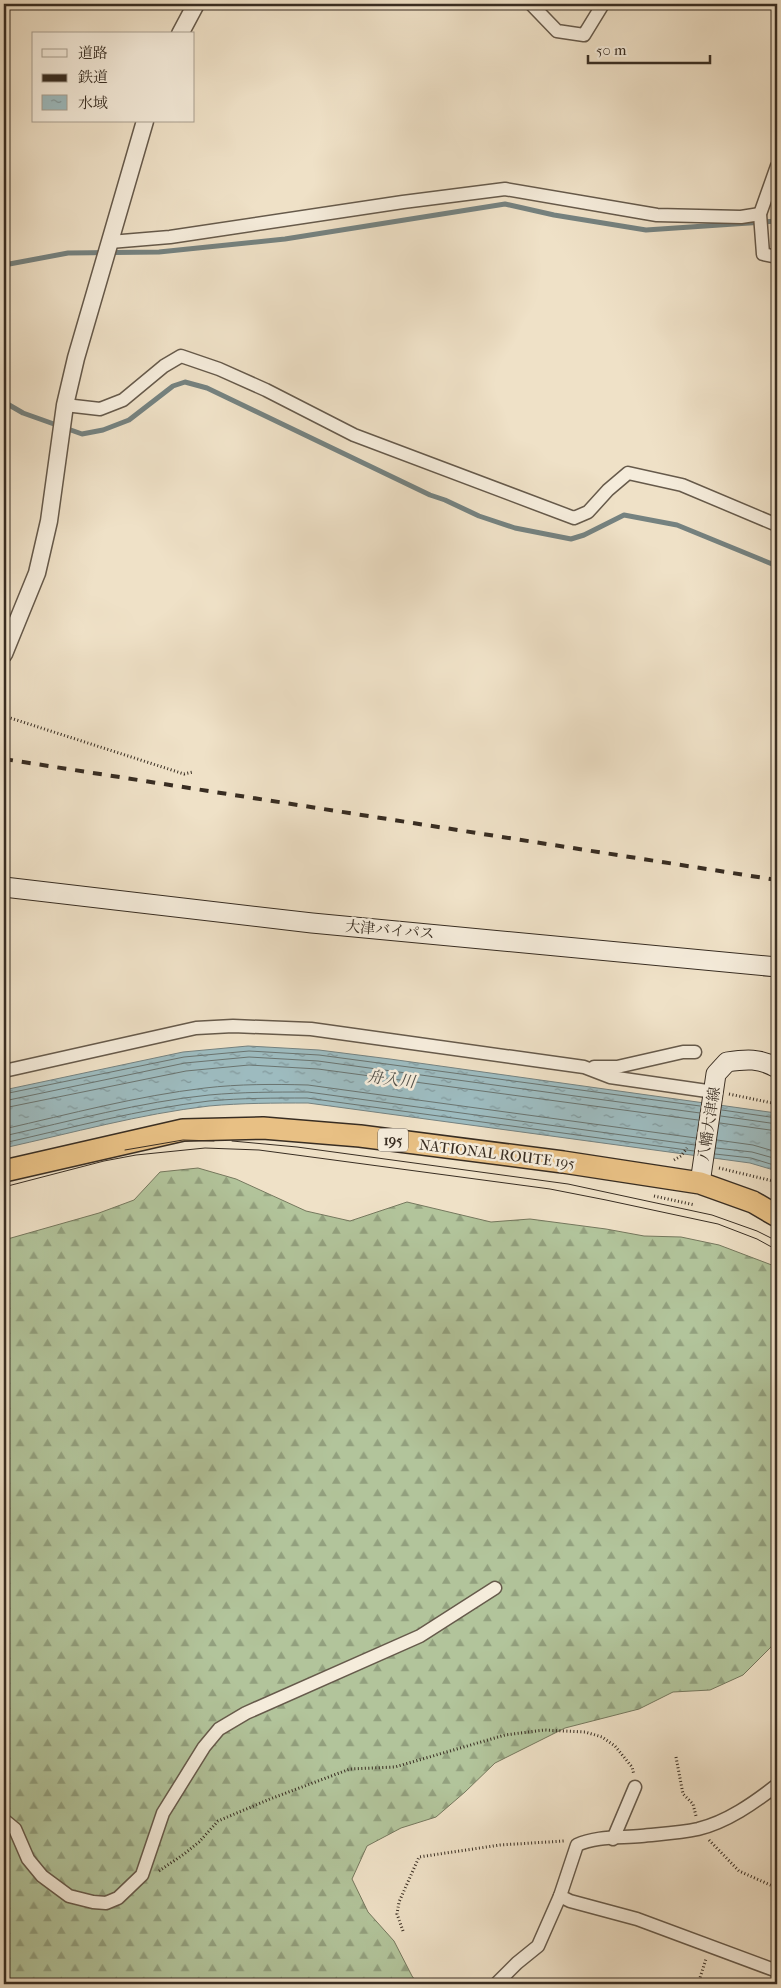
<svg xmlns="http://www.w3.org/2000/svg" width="781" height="1988" font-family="'IM FELL French Canon','Noto Serif JP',serif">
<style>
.forest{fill:url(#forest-firs);stroke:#75785e}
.water{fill:url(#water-ripples);stroke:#758280}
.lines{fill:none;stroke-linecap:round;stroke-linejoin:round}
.shore{stroke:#6a7470;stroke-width:1}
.stream{stroke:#758280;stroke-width:5}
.minor-casing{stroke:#665a4b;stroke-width:15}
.tertiary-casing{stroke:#665a4b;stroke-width:19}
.secondary-casing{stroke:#382d22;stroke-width:21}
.trunk-casing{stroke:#382d22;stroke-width:24}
.path{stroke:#382d22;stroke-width:3;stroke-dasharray:1 2.5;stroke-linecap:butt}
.minor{stroke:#f5ecdb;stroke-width:12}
.tertiary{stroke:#f5ecdb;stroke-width:16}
.secondary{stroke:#f5ecdb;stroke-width:19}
.trunk{stroke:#e8c084;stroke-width:21}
.tram{stroke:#382d22;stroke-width:1}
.rail{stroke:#382d22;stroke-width:4;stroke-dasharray:9 9;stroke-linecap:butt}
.labels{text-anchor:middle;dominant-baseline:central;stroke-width:5;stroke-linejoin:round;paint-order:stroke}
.shield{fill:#f5ecdb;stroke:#71665a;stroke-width:1}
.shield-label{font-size:14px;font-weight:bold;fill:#382d22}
.street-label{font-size:15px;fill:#382d22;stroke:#f5ecdb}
.water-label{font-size:16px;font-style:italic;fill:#515049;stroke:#f5ecdb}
</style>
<defs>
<pattern id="forest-firs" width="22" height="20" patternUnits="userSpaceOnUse" patternTransform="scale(1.25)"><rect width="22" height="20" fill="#b2c49b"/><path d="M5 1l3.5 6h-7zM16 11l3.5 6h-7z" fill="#92a07e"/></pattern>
<pattern id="water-ripples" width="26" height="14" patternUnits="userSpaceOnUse" patternTransform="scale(1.25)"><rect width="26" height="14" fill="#9dbbbf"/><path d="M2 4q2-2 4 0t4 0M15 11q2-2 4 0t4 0" fill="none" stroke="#81989b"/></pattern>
</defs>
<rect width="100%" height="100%" fill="#efe1c7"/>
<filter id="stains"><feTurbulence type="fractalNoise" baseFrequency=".004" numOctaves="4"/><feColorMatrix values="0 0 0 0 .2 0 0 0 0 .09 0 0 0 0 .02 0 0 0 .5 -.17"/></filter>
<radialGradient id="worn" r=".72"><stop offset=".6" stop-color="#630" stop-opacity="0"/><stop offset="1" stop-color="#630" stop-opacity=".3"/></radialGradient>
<!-- forest -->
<path class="forest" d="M 198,1168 L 236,1179 L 306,1211 L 350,1221 L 407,1202 L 491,1222 L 530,1219 L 606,1229 L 644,1236 L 681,1237 L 719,1245 L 777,1267 L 777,1637 L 771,1647 L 743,1675 L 710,1690 L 673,1692 L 639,1709 L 565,1728 L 495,1763 L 465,1792 L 436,1817 L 401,1828 L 367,1846 L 352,1879 L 368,1912 L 394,1941 L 412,1976 L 418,1984 L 4,1984 L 4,1240 L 99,1213 L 134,1200 L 160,1172 Z"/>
<!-- water -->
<path class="water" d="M 248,1046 L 319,1050 L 390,1059 L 776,1113 L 777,1171 L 750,1163 L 308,1103 C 274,1103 242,1103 209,1106 C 140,1114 72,1133 4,1148 L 4,1090 L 183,1052 Z"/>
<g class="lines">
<!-- shore -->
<g class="shore">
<path d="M 4,1094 L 184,1057 L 249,1051 L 319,1055 L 700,1106"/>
<path d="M 4,1101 L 185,1063 L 249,1057 L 318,1061 L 700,1113"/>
<path d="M 4,1108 L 186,1071 L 249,1065 L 318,1069 L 698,1120"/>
<path d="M 722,1110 L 777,1118"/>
<path d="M 721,1116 L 777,1124"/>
<path d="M 720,1123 L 777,1131"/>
<path d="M 4,1129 C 70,1114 137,1096 205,1088 C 239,1084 273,1084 308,1085 L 696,1138"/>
<path d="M 4,1136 C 71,1121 140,1102 209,1095 C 242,1092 274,1092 308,1092 L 695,1145"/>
<path d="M 717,1140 L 753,1145 L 777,1152"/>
<path d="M 4,1143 C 71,1128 140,1109 209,1101 C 242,1098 274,1098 307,1098 L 694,1151"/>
<path d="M 716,1148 L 752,1152 L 777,1159"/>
<path d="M 715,1154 L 751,1158 L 777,1166"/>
</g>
<!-- stream -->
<g class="stream">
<path d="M 4,265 L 68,253 L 159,252 L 285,239 L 505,204 L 554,215 L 646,230 L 777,221"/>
<path d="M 4,402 L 23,413 L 82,434 L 103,430 L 129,420 L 173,386 L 185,382 L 207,388 L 430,495 L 445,500 L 479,516 L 515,528 L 571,539 L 584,535 L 624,515 L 677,525 L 777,566"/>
</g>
<defs>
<g id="minor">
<path d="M 531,4 L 557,31 L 584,35 L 603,4"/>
<path d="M 777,166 L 760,214 L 763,254 L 777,257"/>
<path d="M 110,242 L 170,237 L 403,202 L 505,189 L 657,215 L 741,217 L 760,214"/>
<path d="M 65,405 L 100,409 L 123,400 L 164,366 L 181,356 L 219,369 L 266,390 L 354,435 L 574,518 L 588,512 L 608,490 L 628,473 L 682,485 L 777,525"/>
<path d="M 594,1067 L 617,1067 L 683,1052 L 695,1052"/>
<path d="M 4,1071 L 196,1028 L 233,1026 L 311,1029 L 584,1067 L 610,1077 L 714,1092"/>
<path d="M 777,1785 C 754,1803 727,1822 698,1829 C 679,1833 659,1834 641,1836 C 620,1838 596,1836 577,1845 L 560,1896 L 570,1901 L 637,1919 L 777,1971"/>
<path d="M 4,1820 L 15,1829 L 28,1859 L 42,1876 L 69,1896 L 93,1902 L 106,1903 L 118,1898 L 142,1875 L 163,1813 L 204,1747 L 219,1729 L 246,1713 L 420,1636 L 495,1588"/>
<path d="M 613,1839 L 635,1787"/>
<path d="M 497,1983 L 517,1963 L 538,1946 L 560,1896"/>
</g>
<g id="tertiary">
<path d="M 180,34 L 196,4"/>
<path d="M 4,654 L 37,573 L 49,521 L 65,405 L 76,358 L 145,121"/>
</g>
<g id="secondary">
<path d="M 4,887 L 312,923 L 777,967"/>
<path d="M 700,1183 L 716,1074 L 727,1062 C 746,1059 760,1058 777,1068"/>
</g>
<path id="trunk" d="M 4,1171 L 183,1130 L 263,1128 L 360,1136 L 563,1162 L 700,1183 L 753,1202 L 777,1216"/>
</defs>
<!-- minor casing -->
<use href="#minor" class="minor-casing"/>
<!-- tertiary casing -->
<use href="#tertiary" class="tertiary-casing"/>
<!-- secondary casing -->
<use href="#secondary" class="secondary-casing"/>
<!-- trunk casing -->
<use href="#trunk" class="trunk-casing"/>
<!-- path -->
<g class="path">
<path d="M 4,716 L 184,774 L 193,772"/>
<path d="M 729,1094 L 777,1104"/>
<path d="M 674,1160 L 681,1156 L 687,1148"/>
<path d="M 719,1168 L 777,1182"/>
<path d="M 654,1196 L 695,1205"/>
<path d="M 676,1757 L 683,1794 L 693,1804 L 696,1816"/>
<path d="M 709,1840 L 739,1871 L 777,1888"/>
<path d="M 159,1871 L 184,1854 L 199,1842 L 218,1821 L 270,1799 L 350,1769 L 395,1767 L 505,1735 L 544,1730 L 585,1732 L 602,1737 L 615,1746 L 632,1767 L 634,1775"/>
<path d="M 403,1931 L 397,1914 L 399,1902 L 419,1857 L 500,1845 L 564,1841"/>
<path d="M 698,1984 L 706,1959"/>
</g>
<!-- minor -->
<use href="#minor" class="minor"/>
<!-- tertiary -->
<use href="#tertiary" class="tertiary"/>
<!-- secondary -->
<use href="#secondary" class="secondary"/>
<!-- trunk -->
<use href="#trunk" class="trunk"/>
<!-- tram -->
<g class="tram">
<path d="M 232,1141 L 297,1147 L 568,1184 L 712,1215 L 757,1231 L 777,1241"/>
<path d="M 125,1150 L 183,1140 L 214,1141"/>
<path d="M 4,1187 L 104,1161 L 136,1155 L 205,1148 L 259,1150 L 550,1189 L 606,1200 L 718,1224 L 757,1239 L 777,1250"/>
</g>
<!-- rail -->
<path class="rail" d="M 4,759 L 777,880"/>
</g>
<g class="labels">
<!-- shield labels -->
<rect class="shield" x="378" y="1128.5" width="30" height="23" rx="4"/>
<g class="shield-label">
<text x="393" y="1140">195</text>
</g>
<!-- street labels -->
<g class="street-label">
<text transform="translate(390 930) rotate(5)">大津バイパス</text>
<text transform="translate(709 1124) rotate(-81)">八幡大津線</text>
<text transform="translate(497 1154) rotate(7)">NATIONAL ROUTE 195</text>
</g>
<!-- water labels -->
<g class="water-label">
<text transform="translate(391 1079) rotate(7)">舟入川</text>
</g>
</g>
<!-- margin -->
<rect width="781" height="1988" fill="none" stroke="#efe1c7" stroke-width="20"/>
<rect x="5" y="5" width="771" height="1978" fill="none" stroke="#382d22" stroke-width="2.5"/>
<rect x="10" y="10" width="761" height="1968" fill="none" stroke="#382d22"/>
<!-- legend -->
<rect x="32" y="32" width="162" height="90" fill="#f5ecdb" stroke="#a9a091"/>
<rect x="42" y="49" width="25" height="8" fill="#f5ecdb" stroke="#a9a091"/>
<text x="78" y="58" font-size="15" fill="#382d22">道路</text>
<rect x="42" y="74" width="25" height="8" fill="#382d22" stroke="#a9a091"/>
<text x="78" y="82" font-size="15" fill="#382d22">鉄道</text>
<rect x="42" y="95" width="25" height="15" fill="url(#water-ripples)" stroke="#a9a091"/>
<text x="78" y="108" font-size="15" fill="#382d22">水域</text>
<!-- scale -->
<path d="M588 55v8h122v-8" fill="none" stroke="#382d22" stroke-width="2.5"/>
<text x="596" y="55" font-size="15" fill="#382d22" stroke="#f5ecdb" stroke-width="4" paint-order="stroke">50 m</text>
<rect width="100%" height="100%" filter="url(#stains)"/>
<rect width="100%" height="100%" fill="url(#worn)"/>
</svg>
